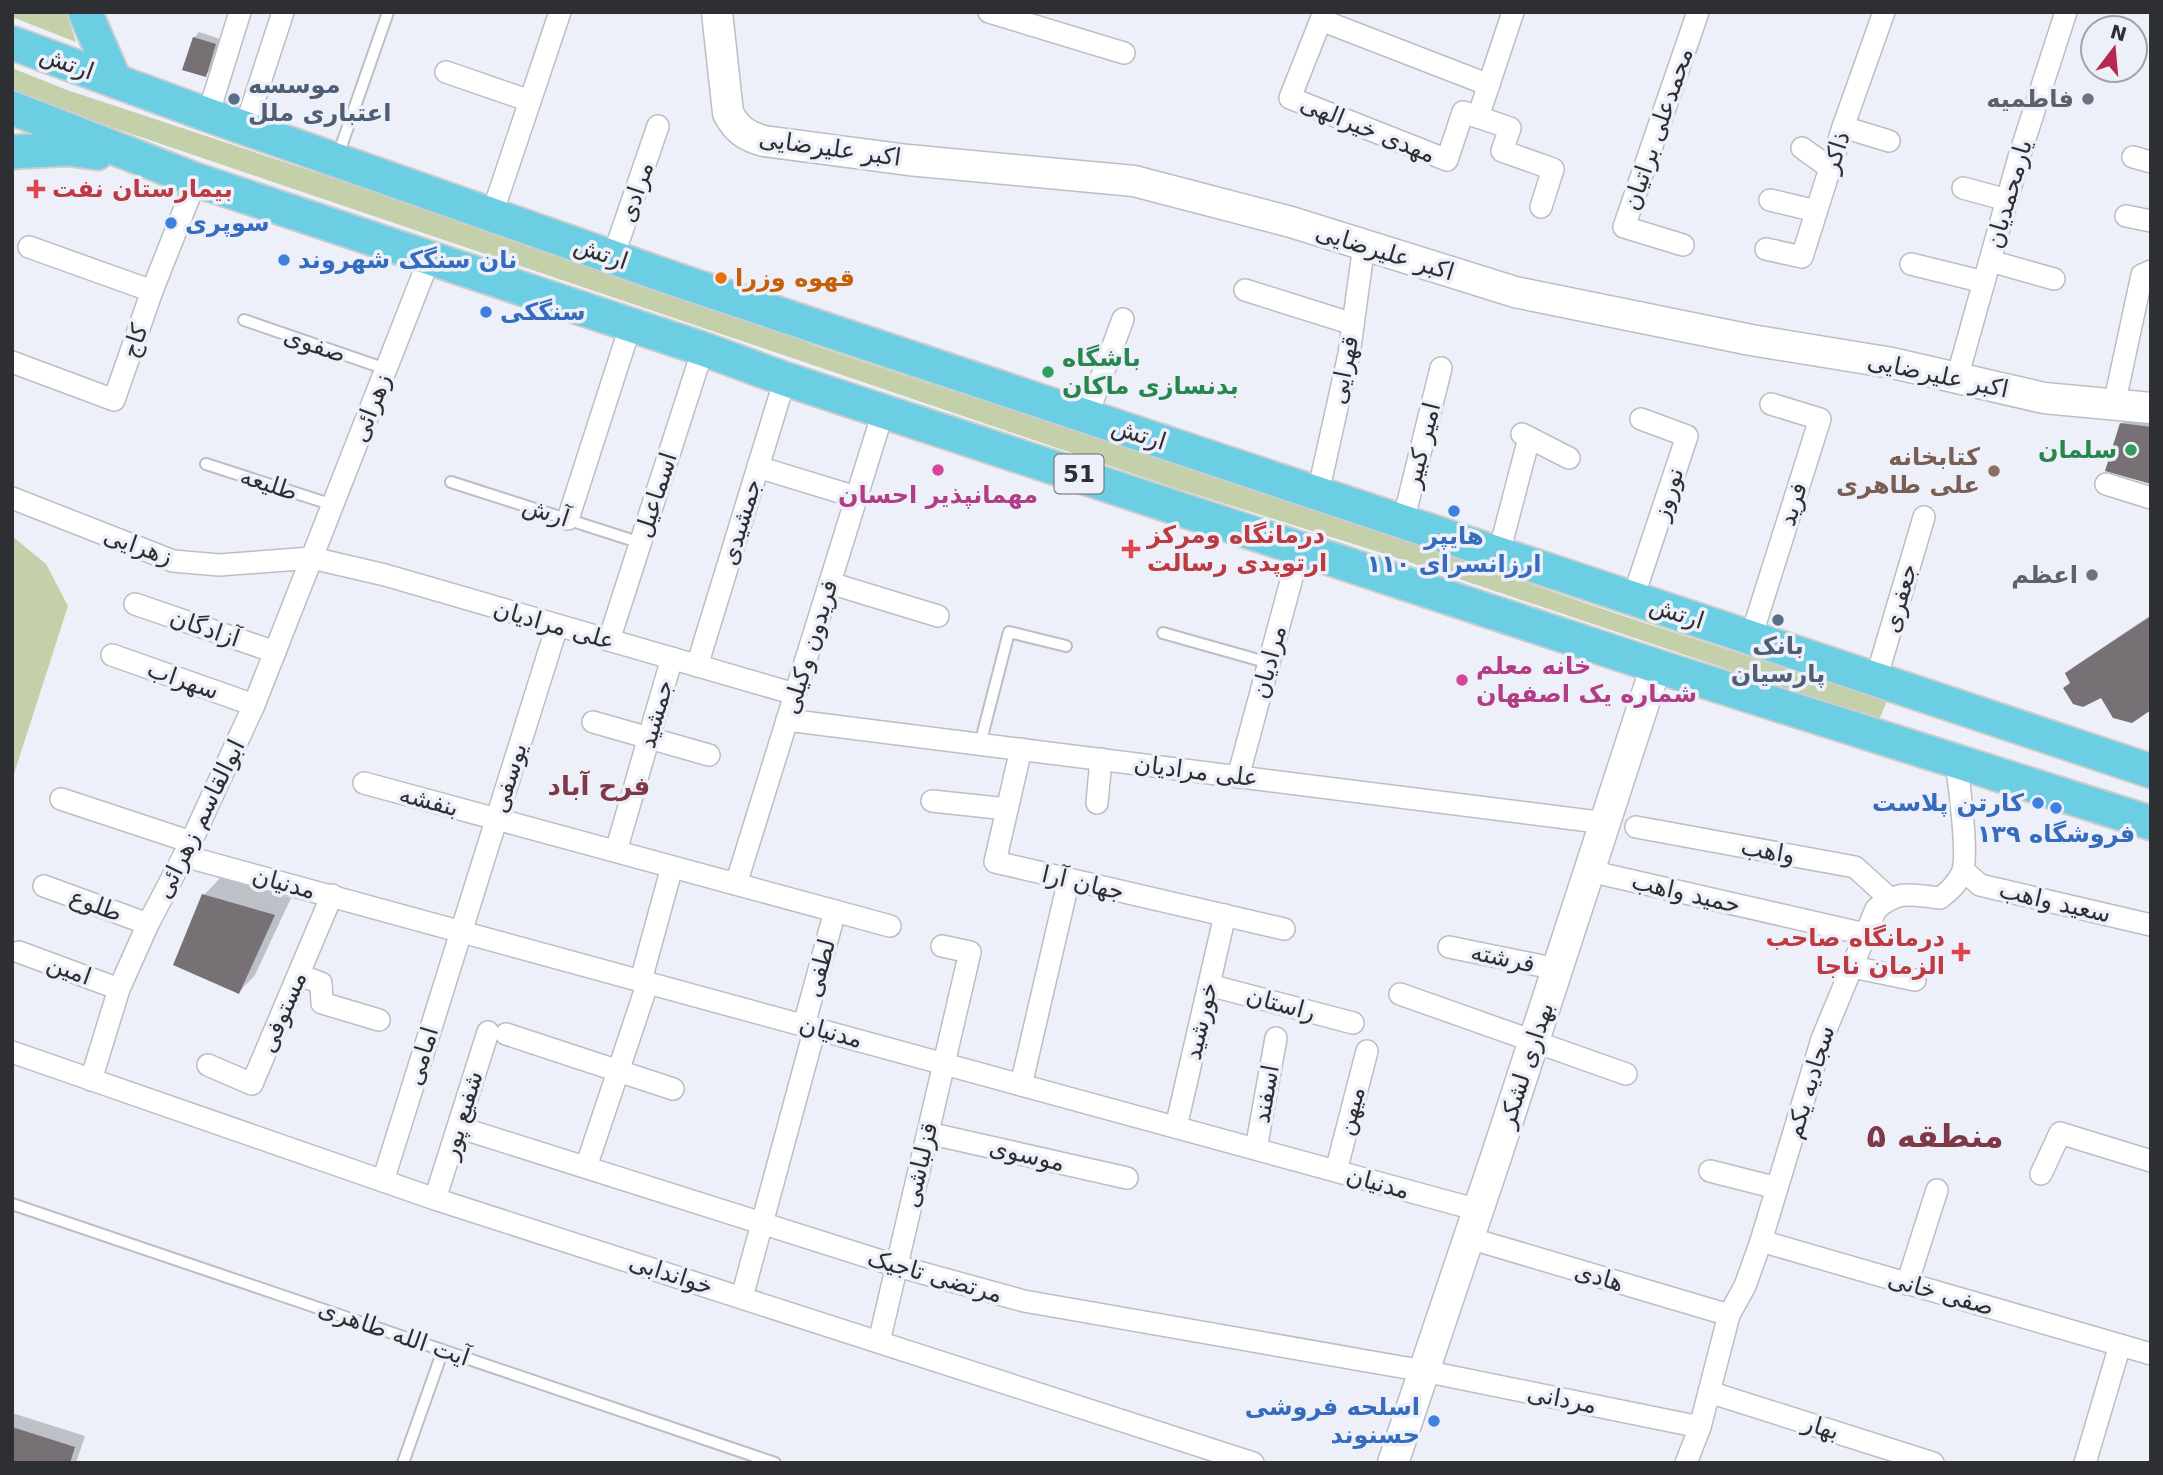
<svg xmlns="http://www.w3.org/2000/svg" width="2163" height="1475" font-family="'DejaVu Sans','Noto Sans Arabic',sans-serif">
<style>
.green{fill:#c3d0a9}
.shadow{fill:#0003}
.building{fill:#777075}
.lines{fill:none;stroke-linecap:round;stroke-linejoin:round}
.lane-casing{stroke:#bbbec5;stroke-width:14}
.street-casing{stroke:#bbbec5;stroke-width:24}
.secondary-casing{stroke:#bbbec5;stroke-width:33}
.primary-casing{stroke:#cdcdce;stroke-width:37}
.lane{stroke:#fff;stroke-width:10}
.street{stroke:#fff;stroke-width:21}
.secondary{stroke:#fff;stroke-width:30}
.primary{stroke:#6ccee2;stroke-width:33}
.service-dot{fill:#5c6f8a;stroke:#edf0f8;stroke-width:2.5}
.worship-dot{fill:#6b7280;stroke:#edf0f8;stroke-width:2.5}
.health-dot{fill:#e0444e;stroke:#edf0f8;stroke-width:2.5}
.shop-dot{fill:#3f7fe0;stroke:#edf0f8;stroke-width:2.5}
.food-dot{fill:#e8710a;stroke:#edf0f8;stroke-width:2.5}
.leisure-dot{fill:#2e9e5b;stroke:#edf0f8;stroke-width:2.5}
.hotel-dot{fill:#d1479c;stroke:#edf0f8;stroke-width:2.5}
.education-dot{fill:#8d6e63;stroke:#edf0f8;stroke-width:2.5}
.labels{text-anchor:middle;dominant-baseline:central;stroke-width:7;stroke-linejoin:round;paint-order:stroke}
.shield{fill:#edf0f8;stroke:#67696d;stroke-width:2}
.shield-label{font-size:23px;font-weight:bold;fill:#2e2f32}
.street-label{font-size:24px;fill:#2e2f32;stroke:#edf0f8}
.service-label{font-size:24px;font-weight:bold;fill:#4e5e75;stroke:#edf0f8;text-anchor:start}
.worship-label{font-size:24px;font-weight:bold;fill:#5b616d;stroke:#edf0f8;text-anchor:end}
.health-label{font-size:24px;font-weight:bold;fill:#be3a42;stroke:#edf0f8;text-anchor:start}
.shop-label{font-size:24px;font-weight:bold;fill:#366cbe;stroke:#edf0f8;text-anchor:start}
.food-label{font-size:24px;font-weight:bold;fill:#c56008;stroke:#edf0f8;text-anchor:start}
.leisure-label{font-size:24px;font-weight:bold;fill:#27864d;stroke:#edf0f8;text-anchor:start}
.education-label{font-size:24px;font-weight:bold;fill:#785e54;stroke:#edf0f8;text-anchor:end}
.hotel-label{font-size:24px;font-weight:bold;fill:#b23c85;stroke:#edf0f8}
.neighbourhood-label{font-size:26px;font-weight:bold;fill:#7f3847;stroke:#edf0f8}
.district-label{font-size:32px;font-weight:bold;fill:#7f3847;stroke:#edf0f8}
</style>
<rect width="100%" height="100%" fill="#edf0f8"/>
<!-- green -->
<g class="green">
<path d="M 12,12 L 66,12 L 76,42 L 12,17 Z"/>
<path d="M 12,68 L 67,90 L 722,307 L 816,346 L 977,399 L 1096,434 L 1617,614 L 1887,701 L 1879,720 L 1385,554 L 1172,487 L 120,130 L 12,91 Z"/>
<path d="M 12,536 L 46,564 L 68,606 L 12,780 Z"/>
</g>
<!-- shadow -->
<g class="shadow">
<path d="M 199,32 L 220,39 L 211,69 L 206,75 L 194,38 Z"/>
<path d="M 2133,412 L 2151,414 L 2151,482 L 2122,424 Z"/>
<path d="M 2151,615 L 2151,708 L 2101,695 L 2072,682 L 2067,674 L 2075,666 Z"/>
<path d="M 220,878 L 291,898 L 255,975 L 239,992 L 204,895 Z"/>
<path d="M 12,1413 L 85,1436 L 76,1463 L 12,1463 Z"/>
</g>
<!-- building -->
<g class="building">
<path d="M 193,37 L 216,44 L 206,77 L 182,70 Z"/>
<path d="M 2120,423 L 2151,427 L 2151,484 L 2105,471 Z"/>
<path d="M 2151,616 L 2151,710 L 2132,723 L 2113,718 L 2101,698 L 2083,707 L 2073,704 L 2063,688 L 2070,683 L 2065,673 Z"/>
<path d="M 202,894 L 275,915 L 239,994 L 173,965 Z"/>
<path d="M 12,1427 L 75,1447 L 70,1463 L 12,1463 Z"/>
</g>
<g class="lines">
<defs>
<g id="lane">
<path d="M 337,158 L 388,12"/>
<path d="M 244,320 L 386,369"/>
<path d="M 206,464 L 333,505"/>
<path d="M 451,482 L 641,543"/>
<path d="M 1163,633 L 1269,663"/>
<path d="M 980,744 L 1009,632 L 1066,646"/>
<path d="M 12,1204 L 775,1463"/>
<path d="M 403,1463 L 443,1350"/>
</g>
<g id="street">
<path d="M 989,12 L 1124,53"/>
<path d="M 1324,12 L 1290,98 L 1447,160 L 1463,112 L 1510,128 L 1502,151 L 1553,169 L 1541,207"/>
<path d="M 1321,20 L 1489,85"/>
<path d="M 446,72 L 530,101"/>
<path d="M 208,115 L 240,12"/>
<path d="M 1478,117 L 1513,12"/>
<path d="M 1843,127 L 1889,141"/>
<path d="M 245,128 L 283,12"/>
<path d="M 1802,148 L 1830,168"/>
<path d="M 2133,157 L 2151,162"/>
<path d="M 1963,188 L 2007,200"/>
<path d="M 1770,200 L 1816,211"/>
<path d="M 492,214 L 560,12"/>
<path d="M 2126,216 L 2151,221"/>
<path d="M 1683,245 L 1624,227 L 1698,12"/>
<path d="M 29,247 L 152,291"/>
<path d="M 1766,249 L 1802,257 L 1843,127 L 1884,12"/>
<path d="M 613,257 L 658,126"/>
<path d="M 1990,261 L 2054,279"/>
<path d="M 1911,264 L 1984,282"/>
<path d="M 1245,290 L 1353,324"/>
<path d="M 12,362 L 114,400 L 152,291 L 196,180"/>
<path d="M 1957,378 L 2019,157 L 2066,12"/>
<path d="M 2114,405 L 2142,275 L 2151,271"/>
<path d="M 1087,416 L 1123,319"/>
<path d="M 1522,434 L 1569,458"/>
<path d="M 758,467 L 856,497"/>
<path d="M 2106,484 L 2151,498"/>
<path d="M 1318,493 L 1349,354 L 1364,245"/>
<path d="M 12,498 L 173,561 L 219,565 L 312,558 L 385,575 L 795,694"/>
<path d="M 568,519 L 631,324"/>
<path d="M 1403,522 L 1441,368"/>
<path d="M 1499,553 L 1529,438"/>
<path d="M 830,583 L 938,616"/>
<path d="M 1633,598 L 1687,436 L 1641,419"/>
<path d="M 135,604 L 275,652"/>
<path d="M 1751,637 L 1820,419 L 1771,404"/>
<path d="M 609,640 L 703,349"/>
<path d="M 112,655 L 254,705"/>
<path d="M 697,666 L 785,379"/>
<path d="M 1876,679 L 1924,517"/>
<path d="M 787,720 L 1606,823"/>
<path d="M 593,722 L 709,755"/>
<path d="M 1021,749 L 995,862 L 1284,929"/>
<path d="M 1238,777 L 1300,548"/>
<path d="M 364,783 L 890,926"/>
<path d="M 61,799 L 191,842"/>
<path d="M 932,801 L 1007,809"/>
<path d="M 1097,803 L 1101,759"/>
<path d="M 1636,827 L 1855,867 L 1889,898"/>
<path d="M 616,851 L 672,658"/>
<path d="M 184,856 L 1478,1210"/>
<path d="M 1589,871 L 1865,934"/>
<path d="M 1964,871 L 1980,885 L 2151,925"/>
<path d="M 736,884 L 884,409"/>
<path d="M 44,886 L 148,924"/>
<path d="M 1449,947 L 1557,969"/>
<path d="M 19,952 L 119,989"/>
<path d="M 1853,967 L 1915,980"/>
<path d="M 299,975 L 321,983 L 322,1003 L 379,1020"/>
<path d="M 641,980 L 672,867"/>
<path d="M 1209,985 L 1353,1023"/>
<path d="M 1400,994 L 1626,1074"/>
<path d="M 804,1025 L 835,911"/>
<path d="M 506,1034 L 673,1089"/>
<path d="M 12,1052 L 435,1199 L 1253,1463"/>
<path d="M 208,1065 L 252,1084 L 332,895"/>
<path d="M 91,1080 L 119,989 L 148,924 L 191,842 L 254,705 L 430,257"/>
<path d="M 1021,1085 L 1069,879"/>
<path d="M 458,1127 L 897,1266 L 1024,1301 L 1424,1371 L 1700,1427"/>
<path d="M 1176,1127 L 1225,915"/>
<path d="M 928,1133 L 1127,1178"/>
<path d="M 1256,1149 L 1276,1038"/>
<path d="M 586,1167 L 648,982"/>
<path d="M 1336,1171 L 1367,1051"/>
<path d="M 1710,1171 L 1777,1188"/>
<path d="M 2041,1174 L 2060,1133 L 2151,1161"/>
<path d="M 383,1181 L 557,626"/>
<path d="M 435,1199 L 488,1032"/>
<path d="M 1469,1238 L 1729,1315"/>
<path d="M 1761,1241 L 2120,1345"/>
<path d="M 1907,1284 L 1937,1190"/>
<path d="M 742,1297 L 815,1028"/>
<path d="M 879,1342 L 970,952 L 942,946"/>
<path d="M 1709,1392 L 1933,1463"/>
<path d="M 1686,1463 L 1700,1427 L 1729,1315 L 1745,1286 L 1761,1241 L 1822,1039 L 1876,909 C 1900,889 1911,895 1940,898 C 1950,891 1957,884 1962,873 C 1969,858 1959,782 1956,762"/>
<path d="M 2085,1463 L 2120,1345 L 2151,1354"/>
</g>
<g id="secondary">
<path d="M 717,12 L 728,113 C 737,130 746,136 764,141 L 908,160 L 1134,181 L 1291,222 L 1515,292 L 1751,340 L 1892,363 L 2044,398 L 2151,408"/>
<path d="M 1393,1463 L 1497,1154 L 1656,666"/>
</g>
<g id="primary">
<path d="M 85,12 L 115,81"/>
<path d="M 12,43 L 208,115 L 677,280 L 2151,771"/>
<path d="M 12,108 L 196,180 L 703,349 L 785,379 L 1656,666 L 2151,823"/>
<path d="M 12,152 L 68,149 L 97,153"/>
</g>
</defs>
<!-- lane casing -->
<use href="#lane" class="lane-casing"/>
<!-- street casing -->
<use href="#street" class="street-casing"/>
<!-- secondary casing -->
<use href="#secondary" class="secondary-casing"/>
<!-- primary casing -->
<use href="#primary" class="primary-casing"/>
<!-- lane -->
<use href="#lane" class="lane"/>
<!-- street -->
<use href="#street" class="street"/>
<!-- secondary -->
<use href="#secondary" class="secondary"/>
<!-- primary -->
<use href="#primary" class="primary"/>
</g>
<!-- markers -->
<g class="service-dot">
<circle cx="234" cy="99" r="7"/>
<circle cx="1778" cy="620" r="7"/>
</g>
<g class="worship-dot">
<circle cx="2088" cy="99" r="7"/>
<circle cx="2092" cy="575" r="7"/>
</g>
<g class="health-dot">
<path d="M32.5 178.5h7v7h7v7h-7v7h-7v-7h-7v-7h7z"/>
<path d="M1127.5 538.5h7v7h7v7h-7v7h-7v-7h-7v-7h7z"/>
<path d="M1957.5 941.5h7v7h7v7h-7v7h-7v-7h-7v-7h7z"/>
</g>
<g class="shop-dot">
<circle cx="171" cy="223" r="7"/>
<circle cx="284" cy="260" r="7"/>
<circle cx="486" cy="312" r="7"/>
<circle cx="1454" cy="511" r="7"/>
<circle cx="2038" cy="803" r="7"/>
<circle cx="2056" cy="808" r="7"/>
<circle cx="1434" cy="1421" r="7"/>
</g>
<circle class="food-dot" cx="721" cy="278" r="7"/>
<g class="leisure-dot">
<circle cx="1048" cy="372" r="7"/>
<circle cx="2131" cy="450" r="7"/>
</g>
<g class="hotel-dot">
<circle cx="938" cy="470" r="7"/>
<circle cx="1462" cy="680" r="7"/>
</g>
<circle class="education-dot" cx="1994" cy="471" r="7"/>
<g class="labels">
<!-- shield labels -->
<rect class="shield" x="1054.5" y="454.5" width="49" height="39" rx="5"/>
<g class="shield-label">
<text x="1079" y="474">51</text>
</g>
<!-- street labels -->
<g class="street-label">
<text transform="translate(67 63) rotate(20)">ارتش</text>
<text transform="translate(1368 129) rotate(22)">مهدی خیرالهی</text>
<text transform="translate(1658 129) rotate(-71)">محمدعلی براتیان</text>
<text transform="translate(830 148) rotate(8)">اکبر علیرضایی</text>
<text transform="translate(1836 152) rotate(-72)">ذاکر</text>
<text transform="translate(636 192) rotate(-71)">مرادی</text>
<text transform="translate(2009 194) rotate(-74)">یارمحمدیان</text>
<text transform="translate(1385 252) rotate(17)">اکبر علیرضایی</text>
<text transform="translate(601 253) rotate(19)">ارتش</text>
<text transform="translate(135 341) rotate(-71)">کاج</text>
<text transform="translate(315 345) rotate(19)">صفوی</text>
<text transform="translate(1344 370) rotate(-79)">قهرایی</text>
<text transform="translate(1938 375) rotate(12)">اکبر علیرضایی</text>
<text transform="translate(371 408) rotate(-69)">زهرائی</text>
<text transform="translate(1139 434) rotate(18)">ارتش</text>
<text transform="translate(1422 445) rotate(-76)">امیر کبیر</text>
<text transform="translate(269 484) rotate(18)">طلیعه</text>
<text transform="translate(1668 494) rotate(-72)">نوروز</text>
<text transform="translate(656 495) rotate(-72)">اسماعیل</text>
<text transform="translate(1793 504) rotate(-72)">فرید</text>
<text transform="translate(546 512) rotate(18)">آرش</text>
<text transform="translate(741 522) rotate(-73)">جمشیدی</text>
<text transform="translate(138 546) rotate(19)">زهرایی</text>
<text transform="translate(1900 598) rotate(-74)">جعفری</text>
<text transform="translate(1677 613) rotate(18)">ارتش</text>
<text transform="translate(554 625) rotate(16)">علی مرادیان</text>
<text transform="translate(205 628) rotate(19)">آزادگان</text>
<text transform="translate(810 647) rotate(-73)">فریدون وکیلی</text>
<text transform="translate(1269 662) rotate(-75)">مرادیان</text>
<text transform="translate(183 680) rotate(19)">سهراب</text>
<text transform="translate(656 714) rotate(-74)">جمشید</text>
<text transform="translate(1196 771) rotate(7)">علی مرادیان</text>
<text transform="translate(509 778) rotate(-73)">یوسفی</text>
<text transform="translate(429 801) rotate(15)">بنفشه</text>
<text transform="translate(200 819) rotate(-64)">ابوالقاسم زهرائی</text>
<text transform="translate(1768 851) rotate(10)">واهب</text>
<text transform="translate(284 883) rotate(15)">مدنیان</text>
<text transform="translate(1083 883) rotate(13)">جهان آرا</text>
<text transform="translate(1686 893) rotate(13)">حمید واهب</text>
<text transform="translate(2055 902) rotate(13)">سعید واهب</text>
<text transform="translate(96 905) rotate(20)">طلوع</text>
<text transform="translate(1503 958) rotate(12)">فرشته</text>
<text transform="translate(820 968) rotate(-75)">لطفی</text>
<text transform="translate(69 970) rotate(20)">امین</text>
<text transform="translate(1281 1004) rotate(15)">راستان</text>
<text transform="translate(283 1012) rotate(-67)">مستوفی</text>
<text transform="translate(1201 1021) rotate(-77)">خورشید</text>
<text transform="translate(831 1032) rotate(15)">مدنیان</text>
<text transform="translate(422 1056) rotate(-73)">امامی</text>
<text transform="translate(1526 1065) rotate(-72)">بهداری لشکر</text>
<text transform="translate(1810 1082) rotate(-73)">سجادیه یکم</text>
<text transform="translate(1266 1094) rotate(-80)">اسفند</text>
<text transform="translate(1351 1111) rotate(-75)">میهن</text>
<text transform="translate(462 1115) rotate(-73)">شفیع پور</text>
<text transform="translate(1027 1155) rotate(13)">موسوی</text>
<text transform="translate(920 1165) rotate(-77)">قزلباشی</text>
<text transform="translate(1378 1183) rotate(15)">مدنیان</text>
<text transform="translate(671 1274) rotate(18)">خواندابی</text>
<text transform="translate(935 1276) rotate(16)">مرتضی تاجیک</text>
<text transform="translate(1599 1277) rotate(16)">هادی</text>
<text transform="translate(1941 1293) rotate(16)">صفی خانی</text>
<text transform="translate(394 1333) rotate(19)">آیت الله طاهری</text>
<text transform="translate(1562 1399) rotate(11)">مردانی</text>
<text transform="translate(1821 1427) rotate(17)">بهار</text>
</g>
<!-- service labels -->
<g class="service-label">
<text x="248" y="85">موسسه<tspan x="248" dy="28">اعتباری ملل</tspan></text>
<text x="1778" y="646" text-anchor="middle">بانک<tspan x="1778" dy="28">پارسیان</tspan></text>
</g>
<!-- worship labels -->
<g class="worship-label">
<text x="2074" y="99">فاطمیه</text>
<text x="2078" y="575">اعظم</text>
</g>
<!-- health labels -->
<g class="health-label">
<text x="52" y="189">بیمارستان نفت</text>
<text x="1147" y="535">درمانگاه ومرکز<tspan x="1147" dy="28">ارتوپدی رسالت</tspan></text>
<text x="1945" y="938" text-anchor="end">درمانگاه صاحب<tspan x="1945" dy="28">الزمان ناجا</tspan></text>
</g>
<!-- shop labels -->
<g class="shop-label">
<text x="185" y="223">سوپری</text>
<text x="298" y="260">نان سنگک شهروند</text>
<text x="500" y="312">سنگکی</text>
<text x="1454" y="536" text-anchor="middle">هایپر<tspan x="1454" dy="28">ارزانسرای ۱۱۰</tspan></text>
<text x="2024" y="803" text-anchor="end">کارتن پلاست</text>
<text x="2056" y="834" text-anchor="middle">فروشگاه ۱۳۹</text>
<text x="1420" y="1407" text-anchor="end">اسلحه فروشی<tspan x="1420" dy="28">حسنوند</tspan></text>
</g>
<!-- food labels -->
<g class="food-label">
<text x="735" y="278">قهوه وزرا</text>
</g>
<!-- leisure labels -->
<g class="leisure-label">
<text x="1062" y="358">باشگاه<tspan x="1062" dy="28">بدنسازی ماکان</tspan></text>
<text x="2117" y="450" text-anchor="end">سلمان</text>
</g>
<!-- education labels -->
<g class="education-label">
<text x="1980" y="457">کتابخانه<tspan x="1980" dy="28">علی طاهری</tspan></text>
</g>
<!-- hotel labels -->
<g class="hotel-label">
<text x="938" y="495">مهمانپذیر احسان</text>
<text x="1476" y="666" text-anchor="start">خانه معلم<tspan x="1476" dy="28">شماره یک اصفهان</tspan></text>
</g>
<!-- neighbourhood labels -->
<g class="neighbourhood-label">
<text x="599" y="786">فرح آباد</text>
</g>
<!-- district labels -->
<g class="district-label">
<text x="1935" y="1136">منطقه ۵</text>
</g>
</g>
<!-- border -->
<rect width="2163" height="1475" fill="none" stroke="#2e2f32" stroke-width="28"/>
<!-- north arrow -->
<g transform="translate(2114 49) rotate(16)"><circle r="33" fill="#edf0f8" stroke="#a1a3a9" stroke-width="2"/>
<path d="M0-5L12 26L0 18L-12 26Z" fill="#b72753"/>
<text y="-10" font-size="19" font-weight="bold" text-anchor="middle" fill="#2e2f32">N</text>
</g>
</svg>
